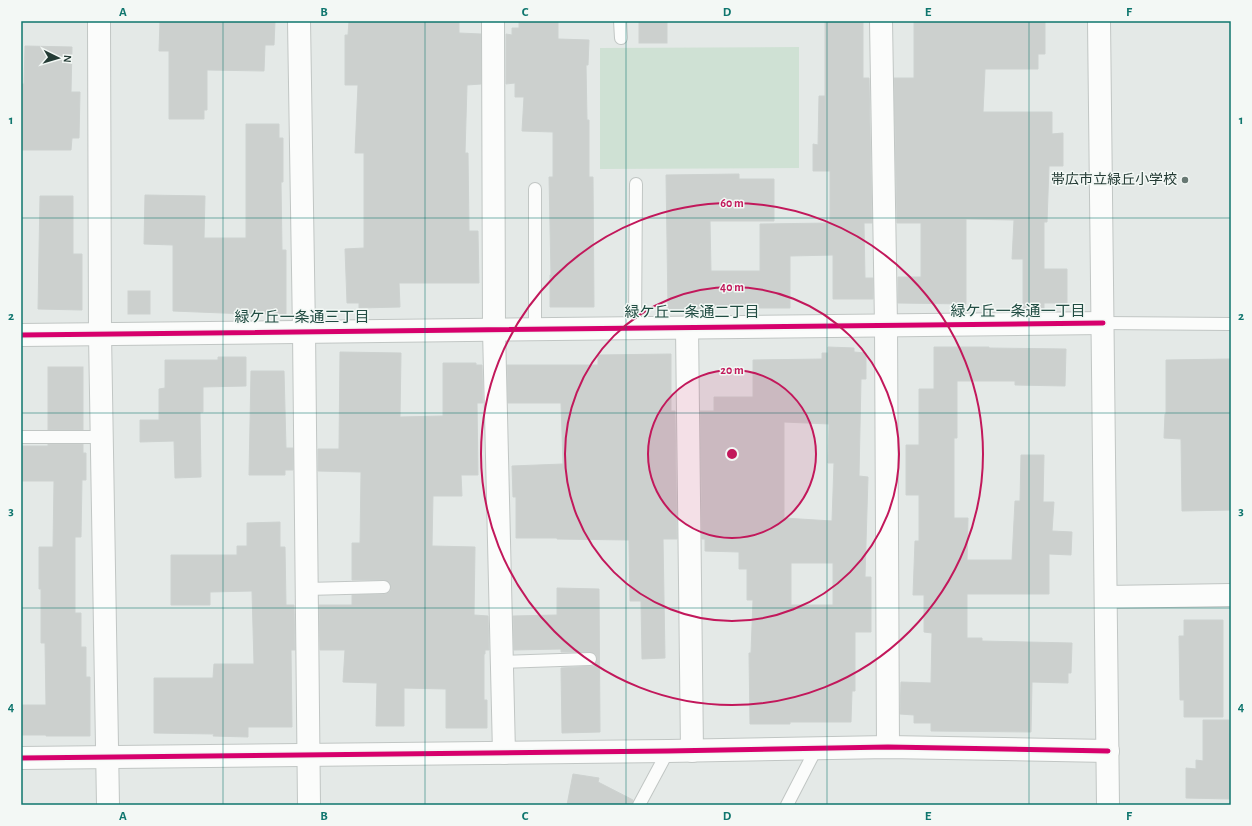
<svg xmlns="http://www.w3.org/2000/svg" width="1252" height="826" font-family="'Alegreya Sans','Noto Sans JP',sans-serif">
<style>
.green{fill:#cfe1d4}
.building{fill:#ccd0ce;stroke:#cdd2d0;fill-rule:evenodd}
.lines{fill:none;stroke-linecap:round;stroke-linejoin:round}
.service-casing{stroke:#c1c6c4;stroke-width:14}
.minor-casing{stroke:#c1c6c4;stroke-width:24}
.tertiary-casing{stroke:#c1c6c4;stroke-width:24}
.service{stroke:#fbfcfb;stroke-width:12}
.minor{stroke:#fbfcfb;stroke-width:22}
.tertiary{stroke:#fbfcfb;stroke-width:22}
.cycleway-casing{stroke:#f3f8f5;stroke-width:8}
.cycleway{stroke:#d6006c;stroke-width:5}
.grid{fill:none;stroke:#0f766e;stroke-width:1;stroke-opacity:0.55}
.ring{fill:none;stroke:#c2185b;stroke-width:2}
.poi-dot{fill:#677873;stroke:#f3f8f5;stroke-width:1.5}
.labels{text-anchor:middle;dominant-baseline:central;stroke-width:3;stroke-linejoin:round;paint-order:stroke}
.poi-label{font-size:14px;fill:#243b35;stroke:#f3f8f5;text-anchor:end}
.neighbourhood-label{font-size:15px;fill:#214c42;stroke:#f3f8f5}
.centre{fill:#c2185b;stroke:#f3f8f5;stroke-width:2}
.ring-label{font-size:12px;text-anchor:middle;font-weight:bold;fill:#c2185b;stroke:#f3f8f5;stroke-width:3;stroke-linejoin:round;paint-order:stroke}
.neatline{fill:none;stroke:#0f766e;stroke-width:1.5}
.grid-label{font-size:13px;text-anchor:middle;font-weight:bold;fill:#0f766e}
</style>
<rect width="100%" height="100%" fill="#e4e9e7"/>
<!-- green -->
<path class="green" d="M 799,47 L 799,168 L 600,169 L 600,48 Z"/>
<!-- building -->
<g class="building">
<path d="M 160,21 L 275,21 L 274,45 L 265,45 L 264,71 L 207,70 L 207,110 L 204,110 L 204,119 L 169,119 L 169,51 L 159,51 Z"/>
<path d="M 349,21 L 459,21 L 459,33 L 481,34 L 481,84 L 467,85 L 465,153 L 468,153 L 469,231 L 478,231 L 479,283 L 399,283 L 400,307 L 359,308 L 359,303 L 347,303 L 345,249 L 364,248 L 364,153 L 355,153 L 358,85 L 345,85 L 345,35 L 348,35 Z"/>
<path d="M 519,21 L 558,21 L 558,39 L 589,40 L 588,65 L 586,65 L 587,120 L 589,120 L 589,177 L 593,177 L 594,307 L 550,307 L 550,275 L 551,275 L 549,177 L 553,177 L 553,132 L 522,131 L 524,97 L 515,97 L 515,83 L 506,84 L 506,34 L 512,35 L 512,28 L 519,28 Z"/>
<rect x="639" y="21" width="28" height="22"/>
<path d="M 825,21 L 863,21 L 863,78 L 869,78 L 872,223 L 864,223 L 865,278 L 873,278 L 873,299 L 833,299 L 833,255 L 790,256 L 790,308 L 711,308 L 711,309 L 668,309 L 666,175 L 739,174 L 739,179 L 774,179 L 774,221 L 710,221 L 711,271 L 760,271 L 760,224 L 830,223 L 830,171 L 813,171 L 813,144 L 818,145 L 819,96 L 825,96 Z"/>
<path d="M 914,21 L 1045,21 L 1045,54 L 1038,54 L 1038,69 L 985,69 L 983,112 L 1052,112 L 1052,134 L 1063,133 L 1063,166 L 1049,166 L 1047,222 L 1044,222 L 1044,269 L 1067,269 L 1067,303 L 1044,303 L 1044,311 L 1023,311 L 1023,259 L 1012,259 L 1014,220 L 966,219 L 966,304 L 898,303 L 898,277 L 921,277 L 921,223 L 897,223 L 894,78 L 914,78 Z"/>
<path d="M 25,46 L 72,47 L 71,92 L 80,92 L 79,138 L 72,138 L 71,150 L 21,150 L 21,84 L 24,84 Z"/>
<path d="M 246,124 L 279,124 L 279,138 L 283,138 L 283,182 L 281,182 L 282,250 L 286,250 L 286,314 L 248,314 L 173,311 L 173,245 L 144,244 L 145,195 L 205,196 L 204,238 L 246,238 Z"/>
<path d="M 40,196 L 73,196 L 73,254 L 82,254 L 82,310 L 38,309 Z"/>
<rect x="128" y="291" width="22" height="23"/>
<path d="M 828,347 L 854,348 L 854,352 L 866,353 L 866,379 L 861,379 L 859,476 L 868,477 L 865,577 L 871,577 L 871,632 L 855,632 L 855,691 L 852,691 L 851,722 L 790,722 L 790,724 L 750,724 L 749,653 L 751,653 L 753,600 L 747,600 L 747,569 L 739,569 L 739,552 L 705,551 L 705,539 L 702,539 L 700,411 L 714,411 L 714,397 L 753,397 L 753,360 L 822,359 L 822,353 L 828,353 ZM 784,422 L 829,424 L 828,463 L 834,463 L 832,521 L 784,518 ZM 791,563 L 833,563 L 833,605 L 791,605 Z"/>
<path d="M 934,347 L 989,347 L 989,348 L 1066,349 L 1065,386 L 1015,385 L 1015,381 L 957,381 L 957,438 L 954,438 L 954,518 L 968,518 L 967,560 L 1012,560 L 1015,501 L 1020,501 L 1021,455 L 1044,455 L 1043,502 L 1054,502 L 1052,531 L 1072,532 L 1071,555 L 1049,554 L 1049,594 L 967,594 L 967,638 L 982,638 L 982,641 L 1072,643 L 1071,673 L 1068,673 L 1068,683 L 1032,682 L 1031,732 L 931,731 L 931,723 L 914,723 L 914,715 L 900,714 L 901,682 L 931,683 L 932,633 L 924,632 L 924,595 L 913,595 L 915,541 L 919,541 L 919,495 L 906,495 L 906,445 L 919,445 L 919,389 L 934,389 Z"/>
<path d="M 340,352 L 401,353 L 400,417 L 443,416 L 443,363 L 476,363 L 476,365 L 482,365 L 483,403 L 477,403 L 478,475 L 461,475 L 462,496 L 433,496 L 432,546 L 475,547 L 474,615 L 488,616 L 489,650 L 485,650 L 485,654 L 484,654 L 484,700 L 487,700 L 487,728 L 446,728 L 446,689 L 404,688 L 404,726 L 376,726 L 377,683 L 343,682 L 345,650 L 320,650 L 319,605 L 352,605 L 352,595 L 385,594 L 390,591 L 391,587 L 390,583 L 384,580 L 352,580 L 352,543 L 360,543 L 361,472 L 318,471 L 318,449 L 339,449 Z"/>
<path d="M 671,354 L 671,411 L 675,411 L 677,539 L 663,539 L 665,658 L 642,659 L 641,601 L 630,601 L 629,540 L 557,539 L 557,538 L 516,538 L 516,497 L 513,497 L 512,466 L 563,464 L 561,403 L 508,403 L 507,365 L 598,365 L 598,355 Z"/>
<path d="M 218,357 L 246,357 L 246,386 L 203,387 L 203,412 L 200,412 L 201,477 L 175,478 L 174,441 L 140,442 L 140,420 L 159,420 L 159,389 L 165,388 L 165,360 L 218,360 Z"/>
<path d="M 1231,359 L 1231,510 L 1182,511 L 1181,439 L 1164,438 L 1165,414 L 1166,414 L 1166,360 Z"/>
<rect x="48" y="367" width="35" height="63"/>
<path d="M 251,371 L 284,371 L 286,448 L 293,448 L 293,470 L 285,470 L 285,475 L 249,475 Z"/>
<path d="M 48,444 L 83,444 L 83,453 L 86,453 L 86,480 L 82,480 L 81,537 L 75,537 L 75,613 L 81,613 L 81,647 L 86,647 L 86,677 L 90,677 L 90,736 L 46,736 L 46,735 L 21,735 L 21,705 L 46,705 L 45,643 L 41,643 L 41,589 L 39,589 L 39,547 L 53,547 L 54,481 L 21,481 L 21,446 L 48,446 Z"/>
<path d="M 280,522 L 280,547 L 285,547 L 286,605 L 294,605 L 295,650 L 291,650 L 292,727 L 248,727 L 248,737 L 213,736 L 214,734 L 154,733 L 154,678 L 213,678 L 214,664 L 254,664 L 252,591 L 210,592 L 210,605 L 171,605 L 171,555 L 237,555 L 237,546 L 247,546 L 247,523 Z"/>
<path d="M 557,588 L 599,589 L 600,732 L 562,733 L 561,668 L 594,666 L 597,662 L 596,655 L 590,652 L 561,652 L 561,649 L 514,650 L 513,616 L 557,615 Z"/>
<path d="M 1184,620 L 1223,620 L 1223,717 L 1184,717 L 1184,700 L 1180,700 L 1179,636 L 1184,636 Z"/>
<path d="M 1203,720 L 1229,720 L 1231,799 L 1186,798 L 1186,768 L 1196,769 L 1196,760 L 1203,761 Z"/>
<path d="M 573,774 L 599,778 L 598,782 L 633,800 L 632,805 L 567,805 Z"/>
</g>
<g class="lines">
<defs>
<g id="service">
<path d="M 620,21 L 621,38"/>
<path d="M 535,189 L 535,329"/>
<path d="M 1103,323 L 1231,324"/>
<path d="M 635,328 L 636,184"/>
<path d="M 23,437 L 102,437"/>
<path d="M 307,589 L 384,587"/>
<path d="M 502,662 L 590,659"/>
<path d="M 639,805 L 668,751"/>
<path d="M 787,805 L 816,749"/>
</g>
<g id="minor">
<path d="M 99,21 L 100,334 L 108,805"/>
<path d="M 299,21 L 304,332 L 309,805"/>
<path d="M 493,21 L 494,330 L 504,753"/>
<path d="M 881,21 L 886,325 L 888,747"/>
<path d="M 687,328 L 692,751"/>
<path d="M 21,335 L 1103,323"/>
<path d="M 1106,597 L 1231,595"/>
<path d="M 21,758 L 668,751 L 888,747 L 1108,751"/>
</g>
<path id="tertiary" d="M 1099,21 L 1108,805"/>
</defs>
<!-- service casing -->
<use href="#service" class="service-casing"/>
<!-- minor casing -->
<use href="#minor" class="minor-casing"/>
<!-- tertiary casing -->
<use href="#tertiary" class="tertiary-casing"/>
<!-- service -->
<use href="#service" class="service"/>
<!-- minor -->
<use href="#minor" class="minor"/>
<!-- tertiary -->
<use href="#tertiary" class="tertiary"/>
<defs>
<g id="cycleway">
<path d="M 21,335 L 1103,323"/>
<path d="M 21,758 L 668,751 L 888,747 L 1108,751"/>
</g>
</defs>
<!-- cycleway casing -->
<use href="#cycleway" class="cycleway-casing"/>
<!-- cycleway -->
<use href="#cycleway" class="cycleway"/>
</g>
<!-- grid -->
<path class="grid" d="M 223,21 L 223,805M 425,21 L 425,805M 626,21 L 626,805M 827,21 L 827,805M 1029,21 L 1029,805M 21,218 L 1231,218M 21,413 L 1231,413M 21,608 L 1231,608"/>
<!-- distance rings -->
<circle cx="732" cy="454" r="84" fill="#c2185b" fill-opacity=".12"/>
<g class="ring">
<circle cx="732" cy="454" r="84"/>
<circle cx="732" cy="454" r="167"/>
<circle cx="732" cy="454" r="251"/>
</g>
<!-- markers -->
<circle class="poi-dot" cx="1185" cy="180" r="4"/>
<g class="labels">
<!-- poi labels -->
<g class="poi-label">
<text x="1177" y="180">帯広市立緑丘小学校</text>
</g>
<!-- neighbourhood labels -->
<g class="neighbourhood-label">
<text x="1018" y="311">緑ケ丘一条通一丁目</text>
<text x="692" y="312">緑ケ丘一条通二丁目</text>
<text x="302" y="317">緑ケ丘一条通三丁目</text>
</g>
</g>
<circle cx="732" cy="454" r="6" class="centre"/>
<g class="ring-label">
<text x="732" y="207">60 m</text>
<text x="732" y="291">40 m</text>
<text x="732" y="374">20 m</text>
</g>
<!-- border -->
<rect width="1252" height="826" fill="none" stroke="#f3f8f5" stroke-width="44"/>
<!-- north arrow -->
<g transform="translate(58 58) rotate(95)" stroke="#f3f8f5" stroke-width="3" paint-order="stroke">
<path d="M0-3L7 15L0 10L-7 15Z" fill="#243b35"/>
<text y="-6" font-size="11" font-weight="bold" text-anchor="middle" fill="#243b35">N</text>
</g>
<rect x="22" y="22" width="1208" height="782" class="neatline"/>
<g class="grid-label">
<text x="123" y="16">A</text>
<text x="324" y="16">B</text>
<text x="525" y="16">C</text>
<text x="727" y="16">D</text>
<text x="928" y="16">E</text>
<text x="1129" y="16">F</text>
<text x="11" y="124">1</text>
<text x="1241" y="124">1</text>
<text x="11" y="320">2</text>
<text x="1241" y="320">2</text>
<text x="11" y="515">3</text>
<text x="1241" y="515">3</text>
<text x="11" y="711">4</text>
<text x="1241" y="711">4</text>
<text x="123" y="820">A</text>
<text x="324" y="820">B</text>
<text x="525" y="820">C</text>
<text x="727" y="820">D</text>
<text x="928" y="820">E</text>
<text x="1129" y="820">F</text>
</g>
</svg>
